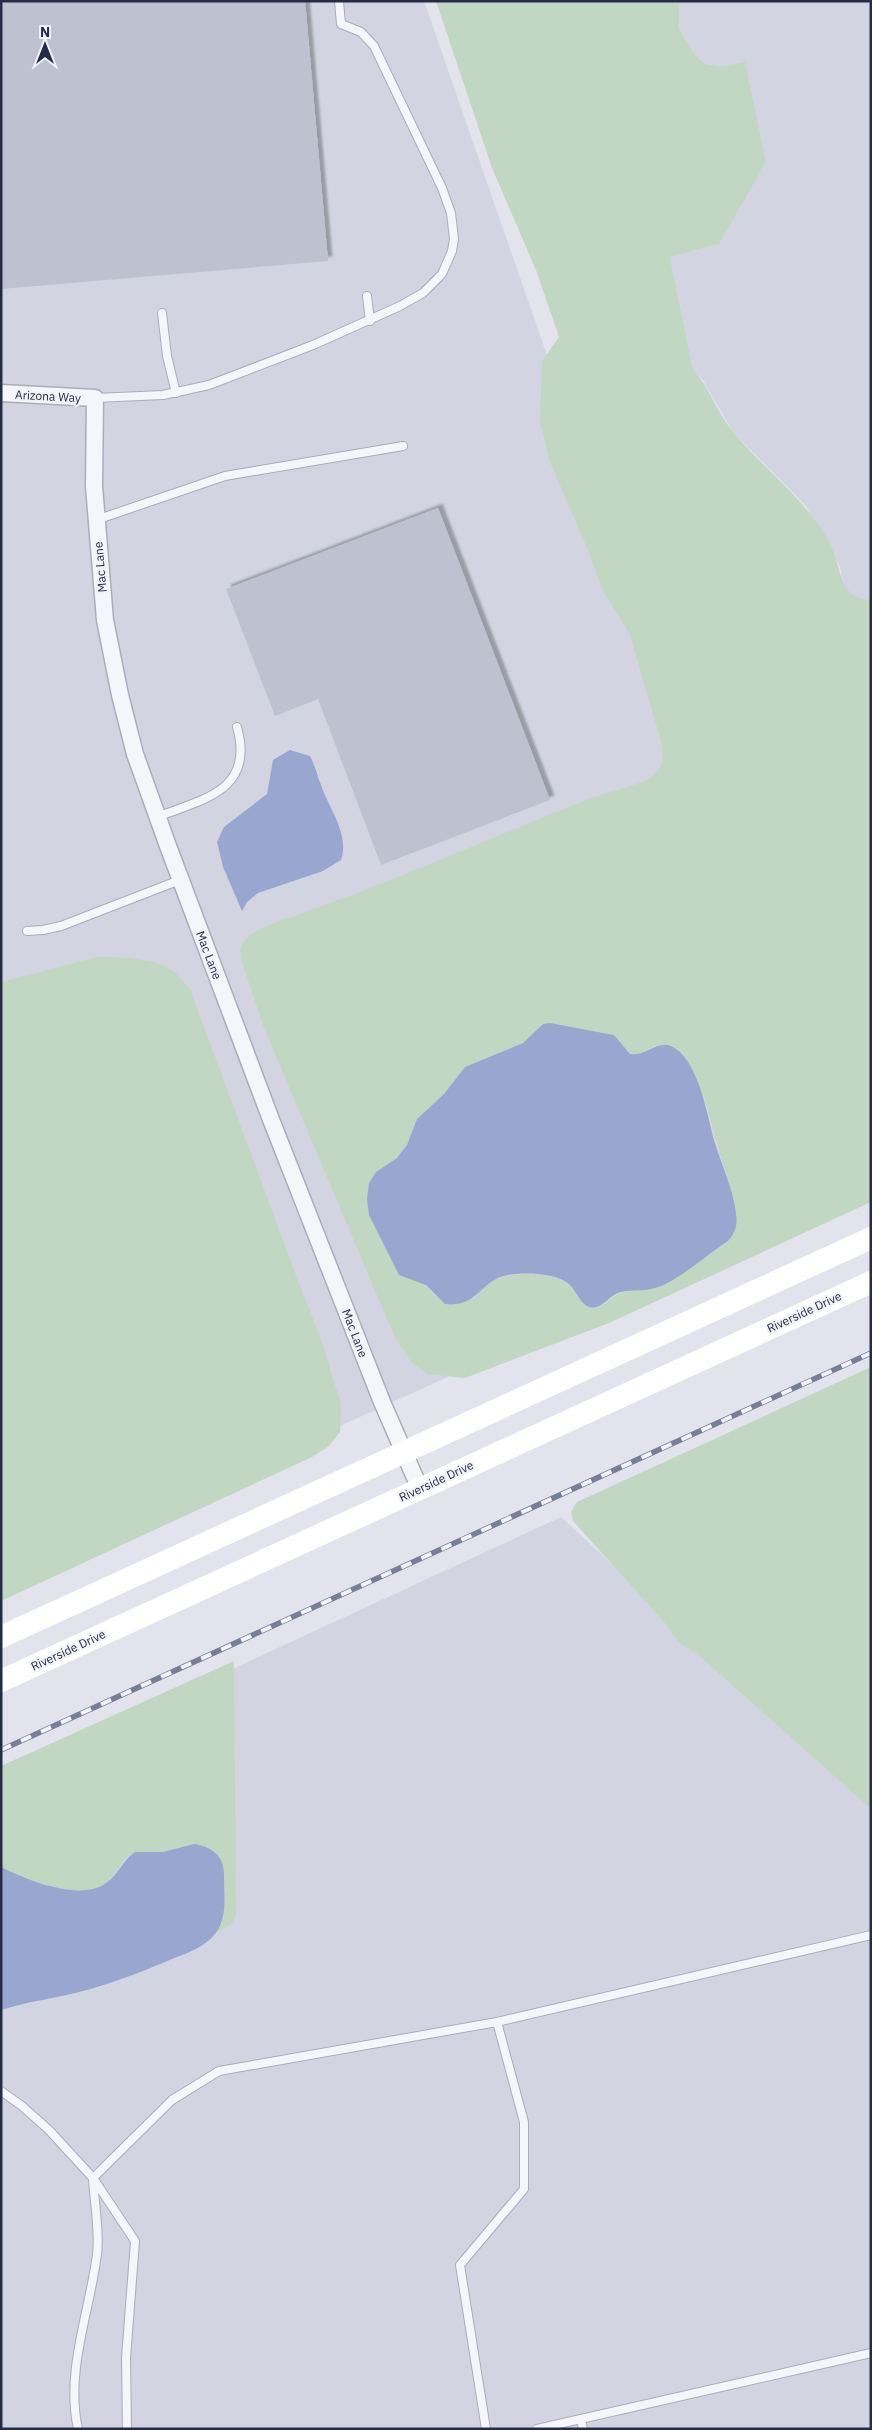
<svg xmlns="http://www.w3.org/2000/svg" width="872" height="2430" font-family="'IBM Plex Sans',sans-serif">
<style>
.built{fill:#d2d5e1}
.green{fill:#c2d7c2;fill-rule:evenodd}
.water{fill:#99a7d0}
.building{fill:#bec1cf;filter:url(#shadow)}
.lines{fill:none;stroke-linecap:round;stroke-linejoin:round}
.lane-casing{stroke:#aaacba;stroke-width:10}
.street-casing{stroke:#aaacba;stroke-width:19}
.lane{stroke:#f5f6f9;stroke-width:8}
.street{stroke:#f5f6f9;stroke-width:16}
.secondary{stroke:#fff;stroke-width:22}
.rail-casing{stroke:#797e97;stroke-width:5.5}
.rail{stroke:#f2f3f9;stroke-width:4;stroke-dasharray:11;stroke-linecap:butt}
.labels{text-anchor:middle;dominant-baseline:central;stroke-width:4.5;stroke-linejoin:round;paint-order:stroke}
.street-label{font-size:12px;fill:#272c46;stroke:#f2f3f9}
</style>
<defs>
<filter id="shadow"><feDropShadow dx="4.5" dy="-4.5" stdDeviation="1" flood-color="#0004"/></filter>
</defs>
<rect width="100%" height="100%" fill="#e2e3ec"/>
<!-- built -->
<g class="built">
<path d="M 1,1 L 424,1 L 840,1199 L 1,1580 Z"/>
<path d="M 679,1 L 871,1 L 871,600 L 862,600 L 848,593 L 843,584 L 840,566 L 806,506 L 733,432 L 704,382 L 693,369 L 670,257 L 719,244 L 745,63 L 722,66 L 706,64 L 695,55 L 679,28 Z"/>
<path d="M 561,1517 L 871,1804 L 871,2429 L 1,2429 L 1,1776 Z"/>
</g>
<!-- green -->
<g class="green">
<path d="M 436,1 L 679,1 L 679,28 L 695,55 L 706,64 L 722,66 L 745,62 L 766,162 L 719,244 L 670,257 L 693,369 C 710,388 717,413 734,433 C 765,470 804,498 829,541 C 843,566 836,598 871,600 L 871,1202 L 609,1323 L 465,1378 L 427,1374 L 411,1362 L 395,1338 L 264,1028 L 241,960 C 240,954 240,947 243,942 C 253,927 294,917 311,910 C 405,877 496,835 589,799 C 610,790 638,788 656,773 C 664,766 663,755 662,745 L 630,635 L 602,589 L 588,550 L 550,462 L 540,422 L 542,361 L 559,337 L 536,270 L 492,168 ZM 550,1023 L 614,1035 L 630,1054 L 638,1055 L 655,1045 L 704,1096 L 737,1215 L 728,1241 L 674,1279 L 631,1291 L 620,1292 L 603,1305 L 587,1306 C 581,1299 576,1290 569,1284 C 556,1272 510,1271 495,1280 C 487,1284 481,1291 474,1298 L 435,1296 C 430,1290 425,1284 418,1281 C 414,1279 410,1280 407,1278 C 381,1261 380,1200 376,1172 L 397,1158 L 407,1145 L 417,1119 L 444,1094 L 465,1067 L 523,1043 L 543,1024 Z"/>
<path d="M 97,957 C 121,957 154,957 174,972 C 180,977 185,984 190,989 L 297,1278 L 321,1339 L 341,1404 L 340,1432 L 329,1446 L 312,1457 L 1,1601 L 1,982 Z"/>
<path d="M 871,1367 L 871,1809 L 702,1658 L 679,1643 L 665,1623 L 573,1521 L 571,1512 L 577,1502 Z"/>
<path d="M 234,1661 L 236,1913 C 235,1925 225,1928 216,1933 C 228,1903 228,1880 215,1850 C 191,1840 186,1847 163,1852 C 152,1855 141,1848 130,1855 C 119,1862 116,1877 104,1884 C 78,1901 26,1880 1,1867 L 1,1766 Z"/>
</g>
<!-- water -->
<g class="water">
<path d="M 290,750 L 310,756 C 315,765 317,775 321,785 C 329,809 350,834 341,860 L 323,871 L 258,893 L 247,902 L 242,911 L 223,867 L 217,842 L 224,827 L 267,794 L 273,760 Z"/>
<path d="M 550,1023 L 614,1035 L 630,1054 C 648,1057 659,1036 676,1049 C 699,1065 707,1114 714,1140 C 721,1164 733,1188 736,1213 C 738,1225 735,1233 728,1241 C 708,1254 679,1280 658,1287 C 645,1292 633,1289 620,1292 C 609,1295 600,1313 587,1306 C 580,1302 576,1291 570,1285 C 558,1273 524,1272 508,1275 C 480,1280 478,1308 445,1304 L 426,1285 L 399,1275 L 369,1215 L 367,1199 L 369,1183 L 376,1172 L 397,1158 L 407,1145 L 417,1119 L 444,1094 L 465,1067 L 523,1043 L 543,1024 Z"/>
<path d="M 194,1844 C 212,1847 224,1855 224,1875 C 224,1895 228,1918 215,1934 C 205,1947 187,1953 172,1959 C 144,1971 116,1982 87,1990 C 58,1998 29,2001 1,2010 L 1,1867 C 27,1880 80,1902 106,1883 C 118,1875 123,1860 135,1852 L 163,1852 Z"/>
</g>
<!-- building -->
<g class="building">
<path d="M 1,1 L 305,1 L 328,261 L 1,289 Z"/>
<path d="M 438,508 L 550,800 L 381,865 L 318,699 L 275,716 L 226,589 Z"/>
</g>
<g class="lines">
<defs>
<g id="lane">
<path d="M 367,296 L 370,321"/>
<path d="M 162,313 L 167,356 L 176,393"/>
<path d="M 95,398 L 163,395 L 209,385 L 313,345 L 400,306 L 423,293 L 442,274 L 452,251 L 454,239 L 451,213 L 442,188 L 374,46 L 361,32 L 341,24 L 339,1"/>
<path d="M 96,520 L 225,476 L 403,446"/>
<path d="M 157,817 C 204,799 255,790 237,727"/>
<path d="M 27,931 L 43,930 L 61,926 L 180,880"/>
<path d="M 1,2091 L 22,2106 L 49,2130 L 93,2178 L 135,2241 L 126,2358 L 127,2429"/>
<path d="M 581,2419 L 583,2429"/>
<path d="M 78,2429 C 65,2371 90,2311 97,2254 C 100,2232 94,2201 93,2178 L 172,2100 L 219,2071 L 497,2022 L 871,1935"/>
<path d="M 486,2429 L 460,2265 L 524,2189 L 524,2122 L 497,2022"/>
<path d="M 537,2429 L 871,2353"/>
</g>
<path id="street" d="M 1,393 L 95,398 L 94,486 L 105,620 L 120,695 L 135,754 L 168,846 L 270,1117 L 382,1402 L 420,1489"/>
</defs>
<!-- lane casing -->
<use href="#lane" class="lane-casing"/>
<!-- street casing -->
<use href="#street" class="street-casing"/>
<!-- lane -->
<use href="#lane" class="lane"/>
<!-- street -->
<use href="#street" class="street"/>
<!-- secondary -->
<g class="secondary">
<path d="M 1,1637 L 871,1238"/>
<path d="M 1,1681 L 871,1282"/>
</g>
<defs>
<path id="rail" d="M 1,1750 L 871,1353"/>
</defs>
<!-- rail casing -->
<use href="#rail" class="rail-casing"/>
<!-- rail -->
<use href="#rail" class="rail"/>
</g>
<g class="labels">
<!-- street labels -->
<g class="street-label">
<text transform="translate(48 396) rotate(3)">Arizona Way</text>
<text transform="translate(100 567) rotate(-95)">Mac Lane</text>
<text transform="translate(209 955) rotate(69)">Mac Lane</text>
<text transform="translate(804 1312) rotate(-25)">Riverside Drive</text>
<text transform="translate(355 1333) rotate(69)">Mac Lane</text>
<text transform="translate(436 1481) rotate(-25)">Riverside Drive</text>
<text transform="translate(68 1650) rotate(-25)">Riverside Drive</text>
</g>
</g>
<!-- border -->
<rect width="872" height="2430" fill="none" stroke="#272c46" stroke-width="5"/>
<!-- north arrow -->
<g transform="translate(45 45)" stroke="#f2f3f9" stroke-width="4" paint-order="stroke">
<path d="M0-4L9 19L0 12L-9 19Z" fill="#272c46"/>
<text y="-8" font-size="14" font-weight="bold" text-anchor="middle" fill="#272c46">N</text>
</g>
</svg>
